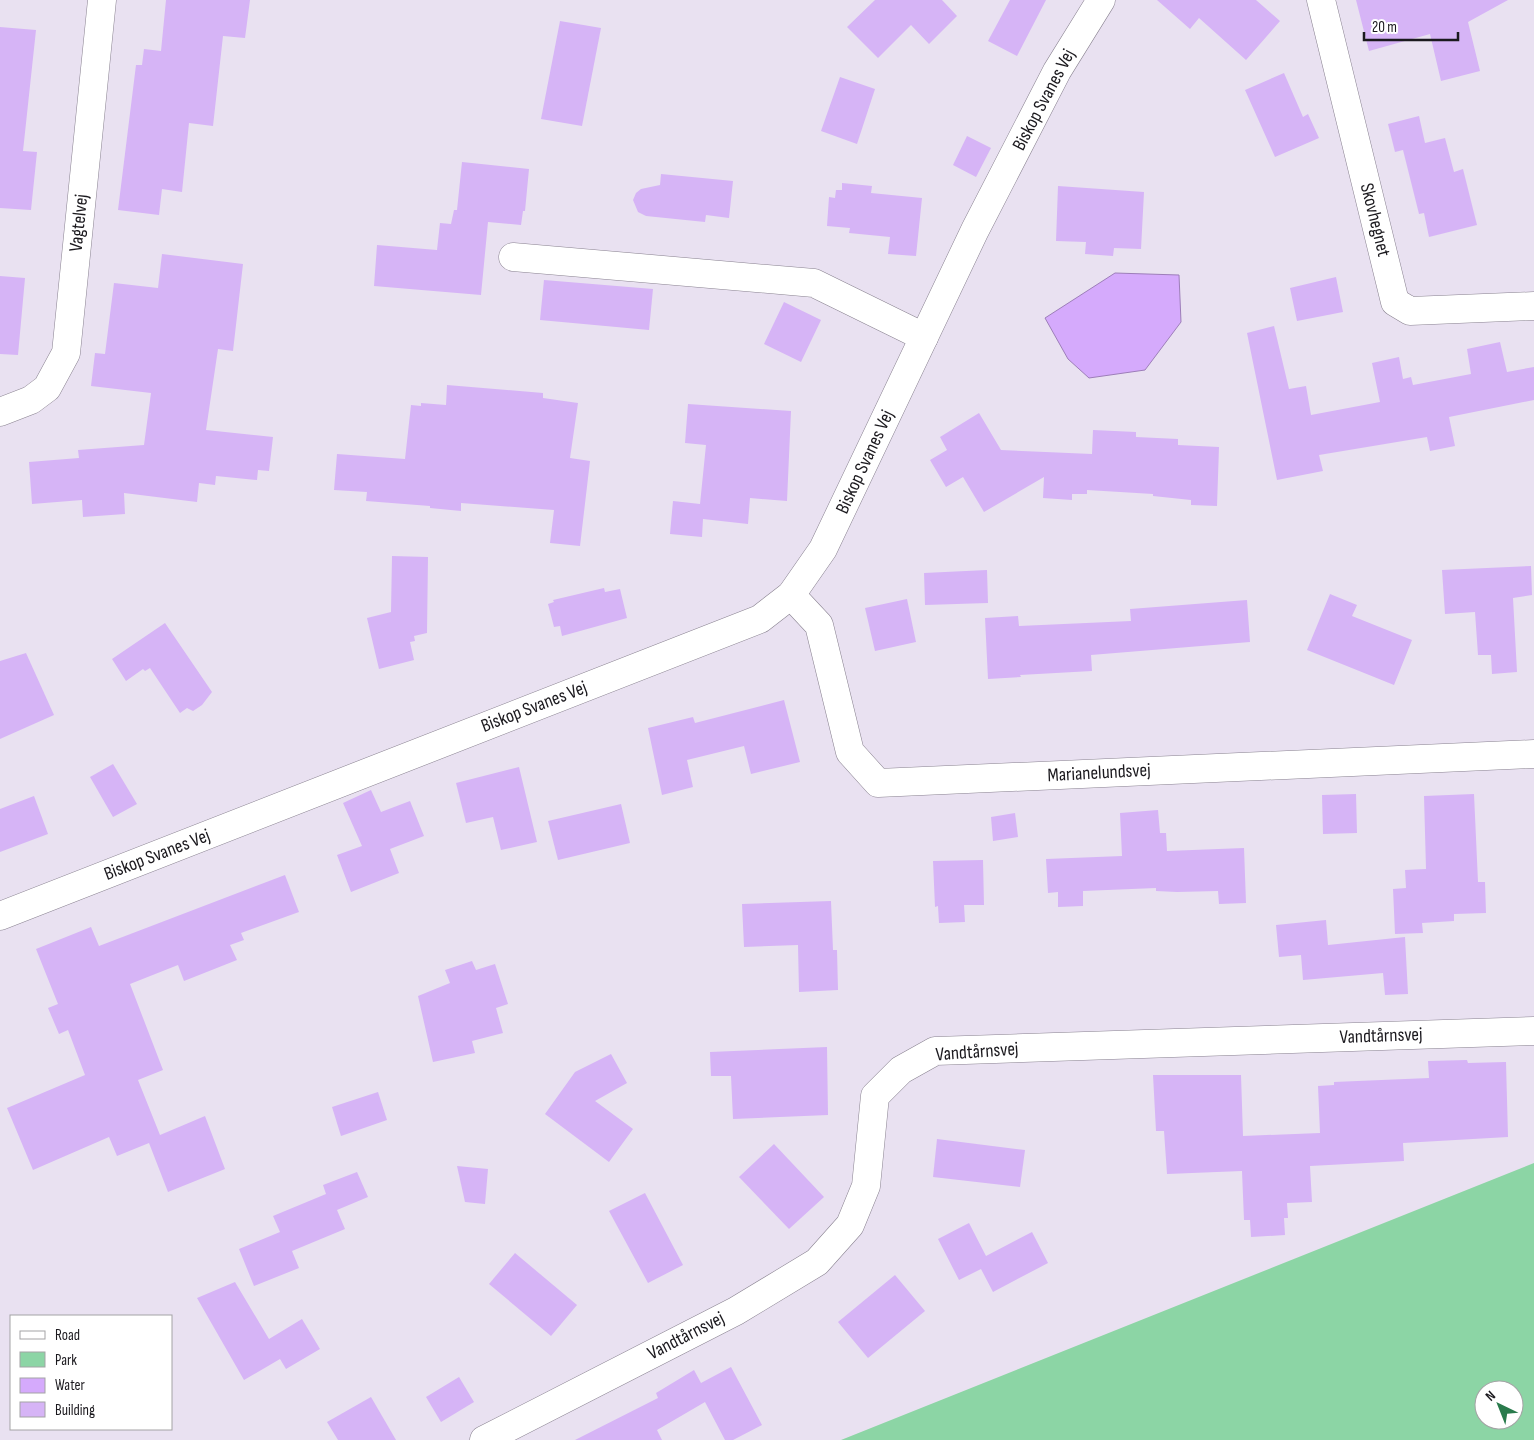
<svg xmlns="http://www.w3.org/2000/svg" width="1534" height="1440" font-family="'Sofia Sans Condensed',sans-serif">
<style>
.green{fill:#8cd5a5;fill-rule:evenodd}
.water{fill:#d5aafc;stroke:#9d7eb9}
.building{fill:#d6b4f6}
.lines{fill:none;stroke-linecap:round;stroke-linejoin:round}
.minor-casing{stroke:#898290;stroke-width:29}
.minor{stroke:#fff;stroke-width:28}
.labels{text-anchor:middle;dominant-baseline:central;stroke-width:4;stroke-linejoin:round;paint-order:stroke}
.street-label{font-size:19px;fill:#1b191e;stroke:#fff}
</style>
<rect width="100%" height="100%" fill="#e9e1f1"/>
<!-- green -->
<path class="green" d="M 1534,1163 L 1534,1440 L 841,1440 ZM 1484,1390 L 1514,1390 L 1514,1420 L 1484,1420 Z"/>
<!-- water -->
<path class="water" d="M 1115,273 L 1179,275 L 1181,322 L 1145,370 L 1089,378 L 1068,359 L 1045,318 Z"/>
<!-- building -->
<g class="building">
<path d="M 166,0 L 250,0 L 245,38 L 223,36 L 213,126 L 189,123 L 182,192 L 162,189 L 159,215 L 118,210 L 136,65 L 142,65 L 144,49 L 161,51 Z"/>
<path d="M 875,0 L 942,0 L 957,16 L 929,44 L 911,25 L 878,58 L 847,27 Z"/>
<path d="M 1010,0 L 1046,0 L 1017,56 L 988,41 Z"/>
<path d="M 1157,0 L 1256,0 L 1280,21 L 1246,60 L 1199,18 L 1190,29 Z"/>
<path d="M 1356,0 L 1508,0 L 1468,22 L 1480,71 L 1441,81 L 1430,34 L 1369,51 Z"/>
<path d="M 560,21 L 601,28 L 582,126 L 541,119 Z"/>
<path d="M 0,27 L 36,30 L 23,151 L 37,152 L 31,210 L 0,208 Z"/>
<path d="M 1284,73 L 1303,117 L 1308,114 L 1319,138 L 1275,157 L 1245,90 Z"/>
<path d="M 840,77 L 875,89 L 857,144 L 821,131 Z"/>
<path d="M 1419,116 L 1425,143 L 1445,138 L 1454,172 L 1463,169 L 1477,225 L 1429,237 L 1424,213 L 1419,214 L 1403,150 L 1395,152 L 1388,124 Z"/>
<path d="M 967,136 L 991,148 L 976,177 L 953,165 Z"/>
<path d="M 462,162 L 529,169 L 525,211 L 523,211 L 521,225 L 488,222 L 481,295 L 374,286 L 377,245 L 437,250 L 440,223 L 451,224 L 454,210 L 457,210 Z"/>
<path d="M 661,174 L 733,181 L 729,218 L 706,215 L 705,222 L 646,216 L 638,212 L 633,200 L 636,193 L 641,189 L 660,185 Z"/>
<path d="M 842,183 L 872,186 L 871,193 L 922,198 L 916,256 L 888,254 L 890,237 L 849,233 L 850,228 L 827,226 L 829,197 L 835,198 L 836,190 L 842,190 Z"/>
<path d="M 1058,186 L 1144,192 L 1141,249 L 1114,248 L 1113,256 L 1085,254 L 1086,242 L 1056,241 Z"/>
<path d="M 162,254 L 243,264 L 233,351 L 218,349 L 206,430 L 273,437 L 269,471 L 258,470 L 257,480 L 216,476 L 215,485 L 199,483 L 197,502 L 124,493 L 125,514 L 83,517 L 82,500 L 32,504 L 29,462 L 79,458 L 78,450 L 144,445 L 151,393 L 91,386 L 95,353 L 105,354 L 114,283 L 158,288 Z"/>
<path d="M 0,276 L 25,278 L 18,355 L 0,354 Z"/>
<path d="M 1336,277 L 1343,312 L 1297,321 L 1290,288 Z"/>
<path d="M 544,280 L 653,289 L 649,330 L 540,320 Z"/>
<path d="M 784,302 L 821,320 L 801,362 L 764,344 Z"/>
<path d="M 1274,326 L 1289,389 L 1306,386 L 1311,415 L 1380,402 L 1372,363 L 1399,357 L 1403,379 L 1411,377 L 1413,385 L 1471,374 L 1467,349 L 1500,342 L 1507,372 L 1534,367 L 1534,400 L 1449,417 L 1455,446 L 1430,451 L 1427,437 L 1319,455 L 1323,471 L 1277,480 L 1247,333 Z"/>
<path d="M 447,385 L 543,393 L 543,398 L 578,403 L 570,458 L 590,461 L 580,546 L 550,543 L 554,510 L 461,503 L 461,511 L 430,508 L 430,506 L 366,501 L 367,492 L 334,490 L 337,454 L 405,459 L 411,405 L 421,406 L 421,403 L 446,405 Z"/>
<path d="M 688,404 L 791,411 L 787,501 L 750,498 L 748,524 L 703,519 L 702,537 L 670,534 L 673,501 L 700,504 L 706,445 L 685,443 Z"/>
<path d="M 979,413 L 1001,450 L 1092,454 L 1093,430 L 1136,432 L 1136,437 L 1178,439 L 1178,445 L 1219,447 L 1217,506 L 1191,505 L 1191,500 L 1153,496 L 1153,494 L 1087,490 L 1087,494 L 1072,494 L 1072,500 L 1043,498 L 1044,477 L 984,512 L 963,477 L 946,487 L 930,460 L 947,450 L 940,437 Z"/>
<path d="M 392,556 L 428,557 L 427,633 L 414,636 L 415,641 L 410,642 L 414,660 L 379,669 L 367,618 L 391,612 Z"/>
<path d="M 1531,566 L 1532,595 L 1513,598 L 1517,672 L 1492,674 L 1491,655 L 1478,655 L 1475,612 L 1445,614 L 1442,570 Z"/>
<path d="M 987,570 L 988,603 L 925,605 L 924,573 Z"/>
<path d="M 604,588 L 605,592 L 620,589 L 627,618 L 562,636 L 560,626 L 554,627 L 548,604 L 554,602 L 553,600 Z"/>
<path d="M 1330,594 L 1357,605 L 1352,616 L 1412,640 L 1394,685 L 1307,650 Z"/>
<path d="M 907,599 L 916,642 L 875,651 L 865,608 Z"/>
<path d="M 1247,600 L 1250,642 L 1091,655 L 1092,671 L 1020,675 L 1021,677 L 988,679 L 985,618 L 1018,616 L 1019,626 L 1131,621 L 1130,609 Z"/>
<path d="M 165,623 L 212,692 L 202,705 L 193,711 L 187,708 L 180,713 L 150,668 L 145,671 L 143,669 L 126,681 L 112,659 Z"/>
<path d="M 26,653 L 54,715 L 0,739 L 0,661 Z"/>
<path d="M 784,700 L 800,762 L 751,774 L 744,746 L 687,760 L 693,787 L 662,795 L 648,728 L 693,717 L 695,723 Z"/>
<path d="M 113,764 L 137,804 L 113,817 L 90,777 Z"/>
<path d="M 519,767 L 537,842 L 501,850 L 493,817 L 466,823 L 456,783 Z"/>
<path d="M 371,790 L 381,812 L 410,801 L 424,836 L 390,849 L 399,873 L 351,892 L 337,855 L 362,846 L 343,803 Z"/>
<path d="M 1356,794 L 1357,833 L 1323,834 L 1322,795 Z"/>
<path d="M 1474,794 L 1478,882 L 1485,882 L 1486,913 L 1454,914 L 1454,921 L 1422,923 L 1423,933 L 1395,934 L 1393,889 L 1406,888 L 1405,870 L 1426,869 L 1424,796 Z"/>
<path d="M 34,796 L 48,834 L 0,852 L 0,809 Z"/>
<path d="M 621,804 L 630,843 L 558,860 L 548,821 Z"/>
<path d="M 1158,810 L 1160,833 L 1166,833 L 1167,851 L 1244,848 L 1246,903 L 1219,904 L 1218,891 L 1177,892 L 1156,891 L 1156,888 L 1083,891 L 1083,906 L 1058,907 L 1058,892 L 1048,893 L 1046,859 L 1122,856 L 1120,813 Z"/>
<path d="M 1015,813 L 1018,837 L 993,841 L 991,817 Z"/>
<path d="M 983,860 L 984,905 L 964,905 L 965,922 L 939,923 L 938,906 L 935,907 L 933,861 Z"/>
<path d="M 285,875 L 299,912 L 241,933 L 244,940 L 230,945 L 237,960 L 184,981 L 178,965 L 130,984 L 163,1070 L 138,1080 L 160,1135 L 205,1116 L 225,1169 L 168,1192 L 149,1143 L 117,1156 L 109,1137 L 33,1170 L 7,1108 L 85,1075 L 68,1030 L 59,1034 L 48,1008 L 58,1004 L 36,949 L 91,927 L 99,946 Z"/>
<path d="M 831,901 L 833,950 L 837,950 L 838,990 L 799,992 L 798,945 L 744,947 L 742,904 Z"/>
<path d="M 1326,920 L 1328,945 L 1405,937 L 1408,994 L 1385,995 L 1383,973 L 1303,980 L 1301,955 L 1279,957 L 1276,925 Z"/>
<path d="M 472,961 L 476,970 L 495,964 L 508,1004 L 496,1008 L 503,1033 L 472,1041 L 475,1053 L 433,1062 L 418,996 L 450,983 L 445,970 Z"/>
<path d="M 827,1047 L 828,1115 L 733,1119 L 731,1076 L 711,1076 L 710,1052 Z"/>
<path d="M 611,1054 L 627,1083 L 595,1101 L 633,1129 L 609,1162 L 545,1114 L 575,1072 Z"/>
<path d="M 1467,1060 L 1468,1063 L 1506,1062 L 1508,1137 L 1403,1143 L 1404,1161 L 1310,1166 L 1312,1202 L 1287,1203 L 1288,1218 L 1284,1218 L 1285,1235 L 1251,1237 L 1250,1220 L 1244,1220 L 1242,1171 L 1167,1174 L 1164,1131 L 1156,1131 L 1153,1075 L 1241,1075 L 1243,1136 L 1320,1133 L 1318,1086 L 1334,1085 L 1334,1082 L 1429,1078 L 1428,1061 Z"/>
<path d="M 378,1092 L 387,1120 L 341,1136 L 332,1107 Z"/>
<path d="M 937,1139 L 1025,1150 L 1020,1187 L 933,1177 Z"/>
<path d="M 774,1144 L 824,1197 L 789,1229 L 739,1177 Z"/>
<path d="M 457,1166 L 488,1169 L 485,1204 L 465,1202 Z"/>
<path d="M 357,1172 L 368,1197 L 337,1210 L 345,1229 L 292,1251 L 299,1268 L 254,1286 L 239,1249 L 280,1232 L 273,1216 L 326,1194 L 323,1185 Z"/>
<path d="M 645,1193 L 683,1265 L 648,1283 L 609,1211 Z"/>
<path d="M 969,1223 L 986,1256 L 1032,1232 L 1048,1263 L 993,1292 L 981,1269 L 959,1280 L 938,1239 Z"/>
<path d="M 515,1253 L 577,1305 L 551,1336 L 489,1284 Z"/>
<path d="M 895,1275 L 925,1311 L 868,1358 L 838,1322 Z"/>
<path d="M 235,1282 L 269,1339 L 302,1319 L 320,1349 L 286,1369 L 280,1359 L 244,1380 L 197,1298 Z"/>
<path d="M 731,1367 L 762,1425 L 733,1440 L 725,1440 L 705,1402 L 657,1430 L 662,1440 L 575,1440 L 658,1398 L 656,1393 L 694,1370 L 701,1383 Z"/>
<path d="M 459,1377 L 474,1402 L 441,1422 L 426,1397 Z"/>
<path d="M 371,1397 L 396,1440 L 338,1440 L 327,1422 Z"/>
</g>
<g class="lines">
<defs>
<g id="minor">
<path d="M 1321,0 L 1395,302 L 1410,311 L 1534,306"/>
<path d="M 513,257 L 814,283 L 924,337"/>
<path d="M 0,412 L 31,400 L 47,388 L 66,353 L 102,0"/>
<path d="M 791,595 L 819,625 L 850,752 L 878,783 L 1534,754"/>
<path d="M 0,916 L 760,619 L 791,595 L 823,549 L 975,230 L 1057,71 L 1101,0"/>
<path d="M 484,1440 L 736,1311 L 817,1262 L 850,1225 L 866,1186 L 875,1096 L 901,1070 L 935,1051 L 1534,1031"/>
</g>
</defs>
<!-- minor casing -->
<use href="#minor" class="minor-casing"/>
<!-- minor -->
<use href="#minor" class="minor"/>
</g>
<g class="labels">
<!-- street labels -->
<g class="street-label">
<text transform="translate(1044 100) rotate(-62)">Biskop Svanes Vej</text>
<text transform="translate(1375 220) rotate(76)">Skovhegnet</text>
<text transform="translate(79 223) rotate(-84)">Vagtelvej</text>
<text transform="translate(865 462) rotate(-65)">Biskop Svanes Vej</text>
<text transform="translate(534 707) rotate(-21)">Biskop Svanes Vej</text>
<text transform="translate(1099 773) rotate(-3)">Marianelundsvej</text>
<text transform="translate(157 855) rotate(-21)">Biskop Svanes Vej</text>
<text transform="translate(1381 1036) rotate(-2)">Vandtårnsvej</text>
<text transform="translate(977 1052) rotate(-4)">Vandtårnsvej</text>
<text transform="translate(686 1336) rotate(-27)">Vandtårnsvej</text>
</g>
</g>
<!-- legend -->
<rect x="10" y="1315" width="162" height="115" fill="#ffffff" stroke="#a4a3a5"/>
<rect x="20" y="1331" width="25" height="8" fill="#ffffff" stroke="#a4a3a5"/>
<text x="55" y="1340" font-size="15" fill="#1b191e">Road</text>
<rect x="20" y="1352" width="25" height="15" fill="#8cd5a5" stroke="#a4a3a5"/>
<text x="55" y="1365" font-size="15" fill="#1b191e">Park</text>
<rect x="20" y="1378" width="25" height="15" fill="#d5aafc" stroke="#a4a3a5"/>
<text x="55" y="1390" font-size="15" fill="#1b191e">Water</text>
<rect x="20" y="1402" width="25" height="15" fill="#d6b4f6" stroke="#a4a3a5"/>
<text x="55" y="1415" font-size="15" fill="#1b191e">Building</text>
<!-- north arrow -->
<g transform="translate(1499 1405) rotate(317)"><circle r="24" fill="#ffffff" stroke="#a4a3a5"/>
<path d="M0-4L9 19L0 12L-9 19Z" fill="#297b4c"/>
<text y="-8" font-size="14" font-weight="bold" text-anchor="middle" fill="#1b191e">N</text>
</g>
<!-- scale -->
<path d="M1364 32v8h94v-8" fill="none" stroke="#1b191e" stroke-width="2.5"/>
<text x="1372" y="32" font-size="15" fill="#1b191e" stroke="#ffffff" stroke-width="4" paint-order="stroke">20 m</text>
</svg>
